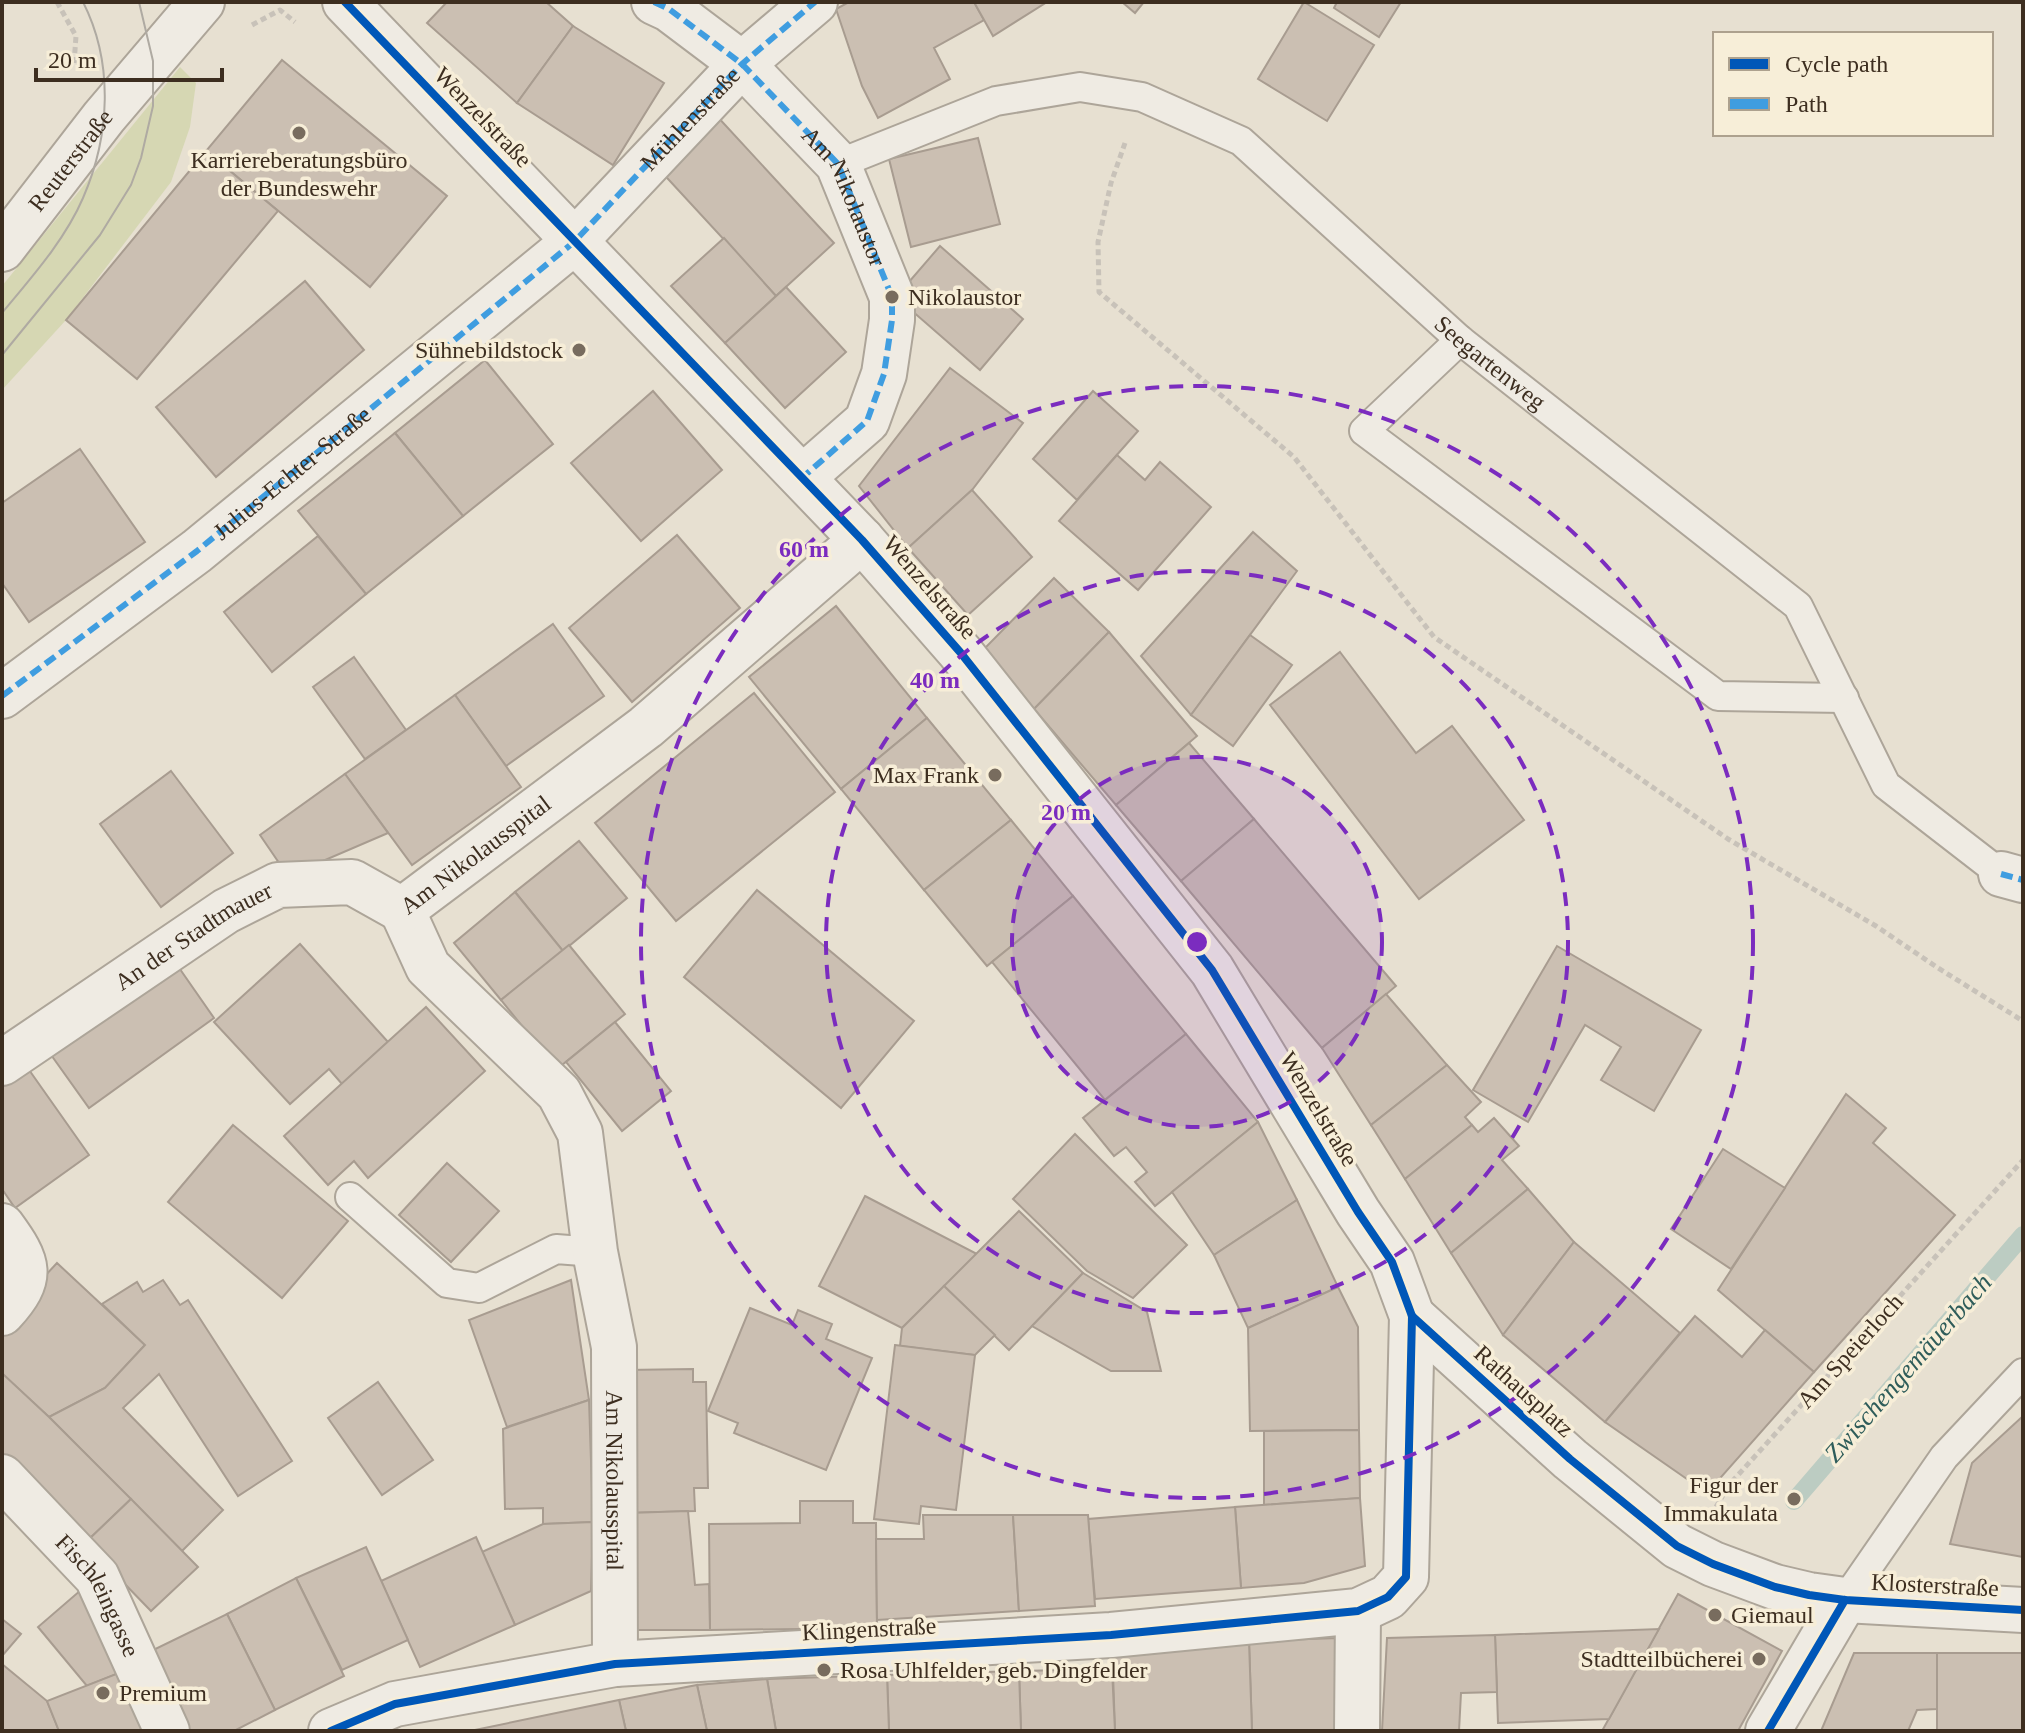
<svg xmlns="http://www.w3.org/2000/svg" width="2025" height="1733" font-family="Georgia,serif">
<style>
.green{fill:#d6d7b3}
.lines{fill:none;stroke-linecap:round;stroke-linejoin:round}
.stream{stroke:#bcccc2;stroke-width:18}
.building{fill:#cbbfb2;stroke:#a89c90;stroke-width:2}
.service-casing{stroke:#ada599;stroke-width:32}
.minor-casing{stroke:#ada599;stroke-width:48}
.path{stroke:#c8c2b9;stroke-width:5;stroke-dasharray:6 4;stroke-linecap:butt}
.service{stroke:#efebe3;stroke-width:28}
.minor{stroke:#efebe3;stroke-width:44}
.tram{stroke:#afaaa2;stroke-width:2}
.quiet{stroke:#3f9de0;stroke-width:6;stroke-dasharray:12 6;stroke-linecap:butt}
.cycleway-casing{stroke:#f7eed8;stroke-width:13}
.cycleway{stroke:#0057b8;stroke-width:8}
.ring{fill:none;stroke:#7b2cbf;stroke-width:4;stroke-dasharray:14 10}
.poi-dot{fill:#786c5e;stroke:#f7eed8;stroke-width:3}
.labels{text-anchor:middle;dominant-baseline:central;stroke-width:7;stroke-linejoin:round;paint-order:stroke}
.street-label{font-size:24px;fill:#3d2e20;stroke:#f7eed8}
.poi-label{font-size:24px;fill:#3d2e20;stroke:#f7eed8;text-anchor:start}
.water-label{font-size:26px;font-style:italic;fill:#2f5d5a;stroke:#f7eed8}
.centre{fill:#7b2cbf;stroke:#f7eed8;stroke-width:4}
.ring-label{font-size:24px;text-anchor:middle;font-weight:bold;fill:#7b2cbf;stroke:#f7eed8;stroke-width:7;stroke-linejoin:round;paint-order:stroke}
</style>
<rect width="100%" height="100%" fill="#e7e0d1"/>
<!-- green -->
<path class="green" d="M 180,67 L 196,83 L 190,127 L 171,182 L 66,320 L 2,390 L 2,286 Z"/>
<g class="lines">
<!-- stream -->
<path class="stream" d="M 1794,1501 L 2023,1235"/>
</g>
<!-- building -->
<g class="building">
<path d="M 447,2 L 546,2 L 573,26 L 517,103 L 427,23 Z"/>
<path d="M 849,2 L 974,2 L 984,20 L 934,48 L 950,79 L 878,118 L 862,86 L 836,9 Z"/>
<path d="M 974,2 L 1047,2 L 993,36 Z"/>
<path d="M 1122,2 L 1144,2 L 1135,13 Z"/>
<path d="M 1304,2 L 1374,45 L 1327,121 L 1258,79 Z"/>
<path d="M 1337,2 L 1401,2 L 1379,37 L 1334,8 Z"/>
<path d="M 573,26 L 664,83 L 613,165 L 517,103 Z"/>
<path d="M 282,60 L 447,196 L 370,287 L 206,151 Z"/>
<path d="M 715,114 L 834,243 L 776,296 L 657,167 Z"/>
<path d="M 978,138 L 1000,224 L 911,247 L 889,159 Z"/>
<path d="M 206,151 L 278,211 L 137,379 L 66,320 Z"/>
<path d="M 724,238 L 776,296 L 725,343 L 671,286 Z"/>
<path d="M 940,246 L 1023,319 L 980,370 L 896,297 Z"/>
<path d="M 305,281 L 364,350 L 216,477 L 156,407 Z"/>
<path d="M 786,287 L 846,352 L 785,408 L 725,343 Z"/>
<path d="M 485,360 L 553,444 L 463,516 L 395,433 Z"/>
<path d="M 950,368 L 1023,423 L 972,490 L 908,548 L 859,486 Z"/>
<path d="M 653,391 L 722,470 L 641,541 L 571,463 Z"/>
<path d="M 1093,391 L 1138,431 L 1077,500 L 1033,459 Z"/>
<path d="M 395,433 L 463,516 L 366,594 L 298,511 Z"/>
<path d="M 80,449 L 145,542 L 29,622 L 2,583 L 2,503 Z"/>
<path d="M 1117,455 L 1145,480 L 1160,462 L 1211,507 L 1138,590 L 1059,521 Z"/>
<path d="M 972,490 L 1032,557 L 968,615 L 908,548 Z"/>
<path d="M 1253,532 L 1297,571 L 1191,715 L 1141,656 Z"/>
<path d="M 677,535 L 740,608 L 632,702 L 569,628 Z"/>
<path d="M 318,536 L 366,594 L 272,672 L 224,612 Z"/>
<path d="M 1054,578 L 1109,632 L 1034,709 L 985,648 Z"/>
<path d="M 836,606 L 927,718 L 841,789 L 749,677 Z"/>
<path d="M 553,624 L 604,696 L 506,766 L 455,695 Z"/>
<path d="M 1109,632 L 1197,736 L 1116,805 L 1034,709 Z"/>
<path d="M 1250,635 L 1292,665 L 1233,746 L 1191,715 Z"/>
<path d="M 1340,652 L 1416,753 L 1452,726 L 1524,820 L 1419,899 L 1270,705 Z"/>
<path d="M 354,657 L 406,730 L 365,759 L 313,687 Z"/>
<path d="M 754,693 L 835,792 L 676,921 L 595,823 Z"/>
<path d="M 455,695 L 521,787 L 412,865 L 345,774 Z"/>
<path d="M 927,718 L 1011,820 L 924,890 L 841,789 Z"/>
<path d="M 1189,743 L 1254,819 L 1181,881 L 1116,805 Z"/>
<path d="M 171,771 L 233,853 L 161,907 L 100,824 Z"/>
<path d="M 345,774 L 388,833 L 288,876 L 260,835 Z"/>
<path d="M 1254,819 L 1396,986 L 1322,1048 L 1181,881 Z"/>
<path d="M 1011,820 L 1073,896 L 987,966 L 924,890 Z"/>
<path d="M 579,841 L 627,898 L 563,951 L 515,892 Z"/>
<path d="M 757,890 L 914,1021 L 841,1108 L 684,977 Z"/>
<path d="M 515,892 L 563,951 L 501,1000 L 454,943 Z"/>
<path d="M 1073,896 L 1186,1034 L 1105,1100 L 992,962 Z"/>
<path d="M 300,944 L 388,1042 L 342,1084 L 329,1069 L 290,1104 L 214,1022 Z"/>
<path d="M 569,945 L 625,1014 L 557,1069 L 501,1000 Z"/>
<path d="M 1557,946 L 1701,1030 L 1654,1111 L 1601,1080 L 1621,1047 L 1585,1025 L 1528,1122 L 1473,1090 Z"/>
<path d="M 175,962 L 214,1018 L 89,1108 L 49,1052 Z"/>
<path d="M 1386,994 L 1447,1065 L 1371,1125 L 1322,1048 Z"/>
<path d="M 426,1007 L 485,1071 L 368,1178 L 354,1161 L 328,1185 L 284,1136 Z"/>
<path d="M 615,1022 L 671,1091 L 622,1131 L 566,1062 Z"/>
<path d="M 1186,1034 L 1258,1122 L 1155,1206 L 1135,1182 L 1147,1172 L 1126,1147 L 1114,1156 L 1083,1118 Z"/>
<path d="M 1447,1065 L 1481,1102 L 1465,1117 L 1472,1125 L 1405,1179 L 1371,1125 Z"/>
<path d="M 27,1067 L 89,1155 L 15,1208 L 2,1189 L 2,1085 Z"/>
<path d="M 1846,1094 L 1886,1128 L 1873,1143 L 1955,1215 L 1814,1372 L 1718,1290 Z"/>
<path d="M 1494,1118 L 1519,1146 L 1502,1160 L 1528,1189 L 1451,1253 L 1405,1179 L 1472,1125 L 1478,1132 Z"/>
<path d="M 1258,1122 L 1297,1200 L 1214,1255 L 1172,1192 Z"/>
<path d="M 233,1125 L 348,1221 L 282,1298 L 168,1202 Z"/>
<path d="M 1075,1134 L 1187,1245 L 1133,1298 L 1087,1271 L 1013,1199 Z"/>
<path d="M 1723,1149 L 1785,1188 L 1731,1269 L 1671,1229 Z"/>
<path d="M 447,1163 L 499,1211 L 451,1262 L 399,1215 Z"/>
<path d="M 1528,1189 L 1574,1242 L 1503,1335 L 1451,1253 Z"/>
<path d="M 865,1196 L 977,1254 L 902,1328 L 819,1286 Z"/>
<path d="M 1297,1200 L 1338,1287 L 1248,1328 L 1214,1255 Z"/>
<path d="M 1019,1211 L 1083,1273 L 1009,1350 L 944,1286 Z"/>
<path d="M 1574,1242 L 1680,1333 L 1605,1422 L 1503,1335 Z"/>
<path d="M 57,1263 L 145,1345 L 105,1388 L 49,1417 L 2,1374 L 2,1322 Z"/>
<path d="M 1083,1273 L 1147,1312 L 1161,1371 L 1111,1371 L 1032,1326 Z"/>
<path d="M 163,1280 L 180,1305 L 188,1300 L 292,1461 L 238,1496 L 159,1374 L 123,1408 L 223,1510 L 182,1551 L 49,1417 L 105,1388 L 145,1345 L 102,1304 L 137,1282 L 143,1292 Z"/>
<path d="M 571,1280 L 589,1400 L 507,1427 L 469,1320 Z"/>
<path d="M 944,1286 L 995,1335 L 975,1355 L 900,1346 L 902,1328 Z"/>
<path d="M 1338,1287 L 1358,1327 L 1359,1430 L 1250,1431 L 1248,1328 Z"/>
<path d="M 750,1308 L 792,1325 L 798,1310 L 832,1324 L 826,1339 L 872,1358 L 826,1470 L 734,1433 L 738,1423 L 708,1411 Z"/>
<path d="M 1695,1316 L 1742,1357 L 1765,1330 L 1814,1372 L 1707,1493 L 1605,1422 Z"/>
<path d="M 895,1345 L 975,1355 L 956,1510 L 921,1506 L 919,1524 L 874,1519 Z"/>
<path d="M 693,1369 L 693,1382 L 706,1382 L 708,1488 L 694,1488 L 695,1511 L 628,1513 L 626,1370 Z"/>
<path d="M 4,1375 L 49,1417 L 131,1499 L 85,1543 L 2,1458 L 2,1377 Z"/>
<path d="M 378,1382 L 433,1460 L 382,1495 L 328,1418 Z"/>
<path d="M 589,1400 L 593,1522 L 543,1524 L 543,1508 L 505,1509 L 503,1429 Z"/>
<path d="M 2023,1416 L 2023,1557 L 1950,1544 L 1972,1463 Z"/>
<path d="M 1359,1430 L 1360,1498 L 1264,1505 L 1264,1431 Z"/>
<path d="M 1360,1498 L 1365,1566 L 1304,1583 L 1241,1588 L 1235,1507 Z"/>
<path d="M 131,1499 L 198,1567 L 151,1611 L 85,1543 Z"/>
<path d="M 800,1501 L 853,1501 L 853,1523 L 876,1523 L 877,1628 L 710,1630 L 709,1524 L 800,1523 Z"/>
<path d="M 1235,1507 L 1241,1588 L 1095,1599 L 1088,1519 Z"/>
<path d="M 688,1511 L 695,1585 L 709,1584 L 710,1630 L 637,1630 L 628,1513 Z"/>
<path d="M 923,1515 L 1013,1515 L 1019,1611 L 877,1620 L 876,1539 L 924,1539 Z"/>
<path d="M 1013,1515 L 1088,1515 L 1095,1606 L 1019,1611 Z"/>
<path d="M 593,1522 L 591,1591 L 515,1625 L 482,1552 L 543,1524 Z"/>
<path d="M 476,1537 L 515,1625 L 420,1667 L 381,1581 Z"/>
<path d="M 366,1547 L 408,1640 L 342,1670 L 296,1578 Z"/>
<path d="M 296,1578 L 344,1676 L 275,1710 L 227,1614 Z"/>
<path d="M 89,1583 L 129,1669 L 87,1686 L 38,1627 Z"/>
<path d="M 1678,1594 L 1782,1651 L 1738,1731 L 1602,1731 Z"/>
<path d="M 227,1614 L 275,1710 L 234,1731 L 180,1731 L 143,1655 Z"/>
<path d="M 2,1619 L 21,1634 L 2,1656 Z"/>
<path d="M 1659,1629 L 1609,1719 L 1498,1723 L 1495,1635 Z"/>
<path d="M 1495,1635 L 1497,1692 L 1461,1693 L 1459,1731 L 1382,1731 L 1387,1638 Z"/>
<path d="M 1339,1638 L 1342,1731 L 1252,1731 L 1249,1641 Z"/>
<path d="M 1249,1641 L 1252,1731 L 1115,1731 L 1112,1645 Z"/>
<path d="M 1854,1653 L 1937,1653 L 1937,1709 L 1917,1710 L 1908,1731 L 1821,1731 Z"/>
<rect x="1937" y="1653" width="86" height="78"/>
<path d="M 2,1664 L 47,1701 L 59,1731 L 2,1731 Z"/>
<path d="M 129,1669 L 154,1731 L 59,1731 L 47,1701 Z"/>
<path d="M 1112,1669 L 1115,1731 L 1021,1731 L 1019,1671 Z"/>
<path d="M 1019,1671 L 1021,1731 L 889,1731 L 887,1675 Z"/>
<path d="M 887,1675 L 889,1731 L 776,1731 L 767,1679 Z"/>
<path d="M 767,1679 L 776,1731 L 707,1731 L 697,1685 Z"/>
<path d="M 697,1685 L 707,1731 L 626,1731 L 619,1700 Z"/>
<path d="M 619,1700 L 626,1731 L 470,1731 Z"/>
</g>
<g class="lines">
<defs>
<g id="service">
<path id="s1" d="M 838,164 L 996,101 L 1080,87 L 1142,97 L 1241,141 L 1460,340 L 1798,606 L 1886,785 L 2001,874"/>
<path d="M 1460,340 L 1364,431 L 1718,696 L 1844,698"/>
<path d="M 350,1197 L 447,1283 L 479,1288 L 556,1249 L 595,1252"/>
<path d="M 1845,1600 L 1944,1457 L 2023,1373"/>
</g>
<g id="minor">
<path id="s2" d="M 654,2 L 669,9 L 742,64 L 838,164 L 892,297 L 892,320 L 884,374 L 867,421 L 803,477"/>
<path id="s3" d="M 2,249 L 104,117 L 202,2"/>
<path d="M 2,696 L 197,551 L 574,242 L 742,64 L 815,2"/>
<path d="M 2001,874 L 2023,880"/>
<path id="s4" d="M 402,910 L 428,967 L 559,1093 L 580,1133 L 595,1252 L 614,1347 L 615,1664"/>
<path id="s5" d="M 402,910 L 646,727 L 862,540"/>
<path id="s6" d="M 2,1063 L 226,911 L 278,885 L 352,882 L 402,910"/>
<path d="M 2,1226 C 29,1263 35,1277 2,1313"/>
<path d="M 1412,1316 L 1570,1459 L 1677,1546 L 1713,1564 L 1775,1587 L 1809,1595 L 1845,1600 L 2023,1610"/>
<path id="s7" d="M 2,1477 L 97,1577 L 167,1731"/>
<path d="M 331,1731 L 395,1704 L 615,1664 L 1111,1635 L 1358,1611 L 1388,1597 L 1406,1577 L 1412,1316 L 1392,1262 L 1358,1212 L 1212,970 L 960,652 L 862,540 L 345,2"/>
<path d="M 1357,1731 L 1358,1611"/>
<path d="M 1768,1731 L 1845,1600"/>
</g>
</defs>
<!-- service casing -->
<use href="#service" class="service-casing"/>
<!-- minor casing -->
<use href="#minor" class="minor-casing"/>
<!-- path -->
<g class="path">
<path d="M 57,2 L 76,36 L 74,64"/>
<path d="M 252,25 L 280,10 L 295,22"/>
<path d="M 1125,143 L 1111,183 L 1098,242 L 1099,292 L 1294,457 L 1434,637 L 1728,839 L 1876,926 L 1938,968 L 2023,1021"/>
<path d="M 1716,1507 L 1729,1485 L 2023,1160"/>
</g>
<!-- service -->
<use href="#service" class="service"/>
<!-- minor -->
<use href="#minor" class="minor"/>
<!-- tram -->
<g class="tram">
<path d="M 2,313 C 31,278 65,240 83,198 C 110,136 114,63 83,2"/>
<path d="M 2,355 L 100,235 L 131,185 L 141,158 L 153,106 L 153,61 L 139,2"/>
</g>
<!-- quiet -->
<g class="quiet">
<path d="M 654,2 L 669,9 L 742,64 L 838,164 L 892,297 L 892,320 L 884,374 L 867,421 L 803,477"/>
<path id="s8" d="M 2,696 L 197,551 L 574,242 L 742,64 L 815,2"/>
<path d="M 2001,874 L 2023,880"/>
</g>
<defs>
<g id="cycleway">
<path d="M 1412,1316 L 1570,1459 L 1677,1546 L 1713,1564 L 1775,1587 L 1809,1595 L 1845,1600 L 2023,1610"/>
<path d="M 331,1731 L 395,1704 L 615,1664 L 1111,1635 L 1358,1611 L 1388,1597 L 1406,1577 L 1412,1316 L 1392,1262 L 1358,1212 L 1212,970 L 960,652 L 862,540 L 345,2"/>
<path d="M 1768,1731 L 1845,1600"/>
</g>
</defs>
<!-- cycleway casing -->
<use href="#cycleway" class="cycleway-casing"/>
<!-- cycleway -->
<use href="#cycleway" class="cycleway"/>
</g>
<!-- distance rings -->
<circle cx="1197" cy="942" r="185" fill="#7b2cbf" fill-opacity=".12"/>
<g class="ring">
<circle cx="1197" cy="942" r="185"/>
<circle cx="1197" cy="942" r="371"/>
<circle cx="1197" cy="942" r="556"/>
</g>
<!-- markers -->
<g class="poi-dot">
<circle cx="299" cy="133" r="8"/>
<circle cx="892" cy="297" r="8"/>
<circle cx="579" cy="350" r="8"/>
<circle cx="995" cy="775" r="8"/>
<circle cx="1794" cy="1499" r="8"/>
<circle cx="1715" cy="1615" r="8"/>
<circle cx="1759" cy="1659" r="8"/>
<circle cx="824" cy="1670" r="8"/>
<circle cx="103" cy="1693" r="8"/>
</g>
<g class="labels">
<!-- street labels -->
<g class="street-label">
<text transform="translate(483 117) rotate(46)">Wenzelstraße</text>
<text stroke="none"><textPath href="#s8" startOffset="900">Mühlenstraße</textPath></text>
<text stroke="none"><textPath href="#s3" startOffset="112">Reuterstraße</textPath></text>
<text stroke="none"><textPath href="#s2" startOffset="278">Am Nikolaustor</textPath></text>
<text stroke="none"><textPath href="#s1" startOffset="760">Seegartenweg</textPath></text>
<text stroke="none"><textPath href="#s8" startOffset="366">Julius-Echter-Straße</textPath></text>
<text transform="translate(930 587) rotate(49)">Wenzelstraße</text>
<text stroke="none"><textPath href="#s5" startOffset="92">Am Nikolausspital</textPath></text>
<text stroke="none"><textPath href="#s6" startOffset="230">An der Stadtmauer</textPath></text>
<text transform="translate(1319 1109) rotate(59)">Wenzelstraße</text>
<text transform="translate(1850 1351) rotate(-48)">Am Speierloch</text>
<text transform="translate(1524 1391) rotate(42)">Rathausplatz</text>
<text stroke="none"><textPath href="#s4" startOffset="640">Am Nikolausspital</textPath></text>
<text transform="translate(1935 1585) rotate(3)">Klosterstraße</text>
<text stroke="none"><textPath href="#s7" startOffset="154">Fischleingasse</textPath></text>
<text transform="translate(869 1629) rotate(-3)">Klingenstraße</text>
</g>
<!-- poi labels -->
<g class="poi-label">
<text x="299" y="160" text-anchor="middle">Karriereberatungsbüro<tspan x="299" dy="28">der Bundeswehr</tspan></text>
<text x="908" y="297">Nikolaustor</text>
<text x="563" y="350" text-anchor="end">Sühnebildstock</text>
<text x="979" y="775" text-anchor="end">Max Frank</text>
<text x="1778" y="1485" text-anchor="end">Figur der<tspan x="1778" dy="28">Immakulata</tspan></text>
<text x="1731" y="1615">Giemaul</text>
<text x="1743" y="1659" text-anchor="end">Stadtteilbücherei</text>
<text x="840" y="1670">Rosa Uhlfelder, geb. Dingfelder</text>
<text x="119" y="1693">Premium</text>
</g>
<!-- water labels -->
<g class="water-label">
<text transform="translate(1908 1368) rotate(-49)">Zwischengemäuerbach</text>
</g>
</g>
<circle cx="1197" cy="942" r="12" class="centre"/>
<g class="ring-label">
<text x="804" y="557">60 m</text>
<text x="935" y="688">40 m</text>
<text x="1066" y="820">20 m</text>
</g>
<!-- border -->
<rect width="2025" height="1733" fill="none" stroke="#3d2e20" stroke-width="8"/>
<!-- legend -->
<rect x="1713" y="32" width="280" height="104" fill="#f7eed8" stroke="#ada18e" stroke-width="2"/>
<rect x="1729" y="58" width="40" height="12" fill="#0057b8" stroke="#ada18e" stroke-width="2"/>
<text x="1785" y="72" font-size="24" fill="#3d2e20">Cycle path</text>
<rect x="1729" y="98" width="40" height="12" fill="#3f9de0" stroke="#ada18e" stroke-width="2"/>
<text x="1785" y="112" font-size="24" fill="#3d2e20">Path</text>
<!-- scale -->
<path d="M36 68v12h186v-12" fill="none" stroke="#3d2e20" stroke-width="4"/>
<text x="48" y="68" font-size="24" fill="#3d2e20" stroke="#f7eed8" stroke-width="6" paint-order="stroke">20 m</text>
</svg>
